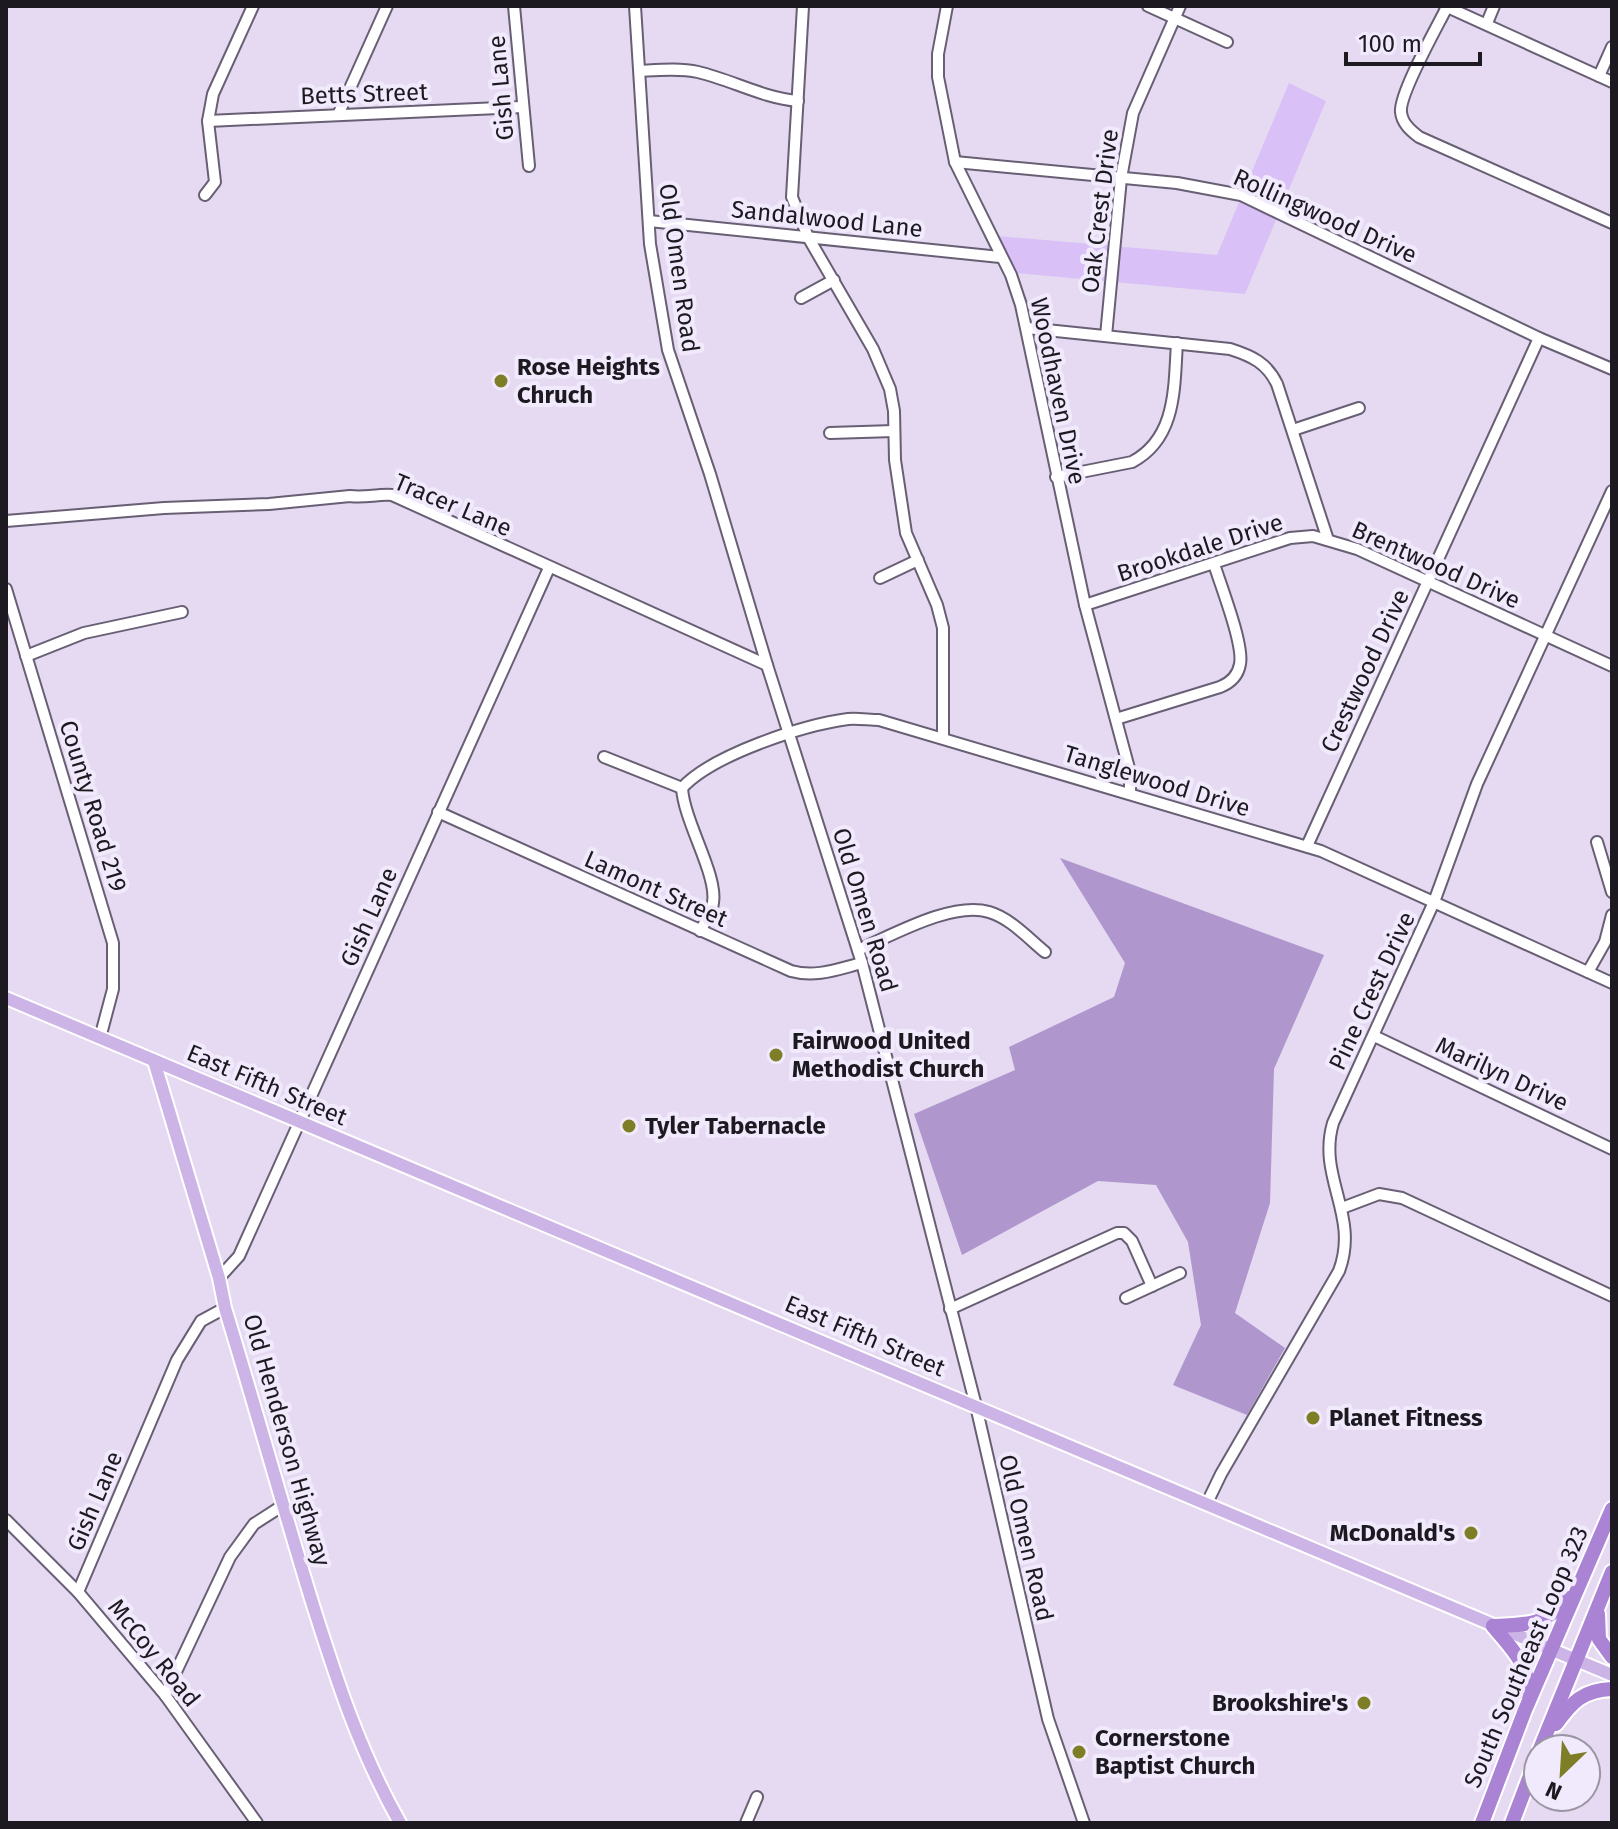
<svg xmlns="http://www.w3.org/2000/svg" width="1618" height="1829" font-family="'Fira Sans',sans-serif">
<style>
.green{fill:#d9c1f7}
.forest{fill:#af96cd}
.lines{fill:none;stroke-linecap:round;stroke-linejoin:round}
.minor-casing{stroke:#685f74;stroke-width:14}
.major-casing{stroke:#fff;stroke-width:16}
.highway-casing{stroke:#fff;stroke-width:18}
.minor{stroke:#fff;stroke-width:10}
.major{stroke:#ccb5e6;stroke-width:12}
.highway{stroke:#aa83d5;stroke-width:14}
.poi-dot{fill:#7d7e26;stroke:#f1e9fc;stroke-width:3}
.labels{text-anchor:middle;dominant-baseline:central;stroke-width:8;stroke-linejoin:round;paint-order:stroke}
.street-label{font-size:24px;fill:#1d1921;stroke:#f1e9fc}
.poi-label{font-size:24px;font-weight:bold;fill:#1d1921;stroke:#f1e9fc;text-anchor:start}
</style>
<rect width="100%" height="100%" fill="#e5daf2"/>
<!-- green -->
<path class="green" d="M 1289,83 L 1326,101 L 1245,294 L 1016,273 L 998,236 L 1217,255 Z"/>
<!-- forest -->
<path class="forest" d="M 1060,858 L 1324,955 L 1274,1069 L 1270,1203 L 1235,1313 L 1285,1348 L 1247,1415 L 1173,1385 L 1201,1325 L 1188,1242 L 1156,1185 L 1098,1181 L 962,1255 L 914,1114 L 1015,1070 L 1009,1047 L 1114,997 L 1125,963 Z"/>
<g class="lines">
<defs>
<g id="minor">
<path d="M 514,6 L 529,166"/>
<path d="M 635,6 L 650,244 L 668,350 L 710,474 L 767,665 L 862,963 L 976,1406 L 1048,1719 L 1084,1823"/>
<path d="M 803,6 L 792,197 L 808,237 L 873,349 L 890,389 L 894,411 L 895,460 L 906,533 L 937,605 L 943,628 L 943,737"/>
<path d="M 947,6 L 938,54 L 938,77 L 955,162 L 1011,275 L 1021,305 L 1085,605 L 1130,772 L 1130,793"/>
<path d="M 1148,6 L 1227,42"/>
<path d="M 1445,6 L 1612,82"/>
<path d="M 1447,7 C 1437,27 1399,94 1401,112 C 1402,123 1410,130 1419,137 L 1612,223"/>
<path d="M 1487,23 L 1494,6"/>
<path d="M 640,71 C 659,70 680,68 698,72 C 732,80 763,98 798,101"/>
<path d="M 1599,76 L 1612,47"/>
<path d="M 338,115 L 387,6"/>
<path d="M 208,121 L 522,107"/>
<path d="M 955,162 L 1177,183 L 1241,195 L 1539,338 L 1612,369"/>
<path d="M 205,195 L 215,182 L 208,121 L 213,94 L 253,6"/>
<path d="M 649,221 L 1000,257"/>
<path d="M 801,298 L 834,280"/>
<path d="M 1027,328 L 1230,349 C 1252,356 1267,363 1277,384 L 1328,540"/>
<path d="M 1106,336 L 1121,178 L 1133,113 L 1180,6"/>
<path d="M 1293,430 L 1359,408"/>
<path d="M 830,433 L 894,431"/>
<path d="M 1056,477 L 1132,462 C 1177,438 1174,387 1177,343"/>
<path d="M 6,521 L 164,508 L 269,504 L 350,496 C 365,498 377,494 392,495 L 767,665"/>
<path d="M 880,578 L 918,560"/>
<path d="M 6,589 L 113,943 L 113,989 L 100,1038"/>
<path d="M 1085,605 L 1290,538 L 1313,536 L 1357,549 L 1612,666"/>
<path d="M 26,656 L 84,633 L 182,612"/>
<path d="M 1116,719 L 1220,687 C 1230,683 1238,676 1240,664 C 1244,645 1221,586 1214,564"/>
<path d="M 604,757 L 682,788"/>
<path d="M 682,788 C 712,755 803,725 848,719 C 858,718 869,720 879,720 L 1321,851 L 1612,983"/>
<path d="M 682,788 C 684,822 718,875 713,903 C 712,913 705,922 700,931"/>
<path d="M 438,812 L 791,971 C 816,978 838,969 862,963"/>
<path d="M 1597,842 L 1612,892"/>
<path d="M 1307,846 L 1539,338"/>
<path d="M 858,950 C 893,935 952,901 989,912 C 1010,918 1028,938 1045,952"/>
<path d="M 1588,972 L 1605,942 L 1612,915"/>
<path d="M 1374,1036 L 1612,1149"/>
<path d="M 1342,1208 L 1379,1194 L 1402,1198 L 1612,1296"/>
<path d="M 219,1278 L 239,1256 L 549,568"/>
<path d="M 1126,1298 L 1180,1273"/>
<path d="M 950,1309 L 1117,1233 L 1124,1233 L 1132,1241 L 1152,1286"/>
<path d="M 1207,1503 L 1221,1474 L 1339,1271 C 1360,1215 1317,1178 1333,1123 L 1434,902 L 1477,784 L 1612,491"/>
<path d="M 6,1520 L 78,1592 L 165,1695 L 257,1823"/>
<path d="M 78,1592 L 177,1360 L 201,1321 L 225,1308"/>
<path d="M 165,1695 L 230,1557 L 254,1524 L 282,1506"/>
<path d="M 746,1823 L 757,1797"/>
</g>
<g id="major">
<path d="M 6,998 L 1612,1675"/>
<path d="M 154,1061 L 219,1278 L 225,1308 C 255,1406 282,1504 312,1602 C 337,1681 359,1750 400,1823"/>
</g>
<g id="highway">
<path d="M 1598,1614 L 1599,1639 L 1612,1657"/>
<path d="M 1493,1626 C 1528,1625 1545,1625 1569,1598"/>
<path d="M 1493,1626 C 1510,1647 1531,1666 1528,1694"/>
<path d="M 1556,1724 C 1572,1702 1583,1690 1612,1689"/>
<path d="M 1540,1749 L 1612,1572"/>
<path d="M 1482,1823 L 1525,1710 L 1612,1509"/>
<path d="M 1512,1823 L 1538,1755"/>
</g>
</defs>
<!-- minor casing -->
<use href="#minor" class="minor-casing"/>
<!-- major casing -->
<use href="#major" class="major-casing"/>
<!-- highway casing -->
<use href="#highway" class="highway-casing"/>
<!-- minor -->
<use href="#minor" class="minor"/>
<!-- major -->
<use href="#major" class="major"/>
<!-- highway -->
<use href="#highway" class="highway"/>
</g>
<!-- markers -->
<g class="poi-dot">
<circle cx="501" cy="381" r="8"/>
<circle cx="776" cy="1055" r="8"/>
<circle cx="629" cy="1126" r="8"/>
<circle cx="1313" cy="1418" r="8"/>
<circle cx="1471" cy="1533" r="8"/>
<circle cx="1364" cy="1703" r="8"/>
<circle cx="1079" cy="1752" r="8"/>
</g>
<g class="labels">
<!-- street labels -->
<g class="street-label">
<text transform="translate(501 88) rotate(-95)">Gish Lane</text>
<text transform="translate(364 94) rotate(-2)">Betts Street</text>
<text transform="translate(1100 211) rotate(-83)">Oak Crest Drive</text>
<text transform="translate(1325 216) rotate(24)">Rollingwood Drive</text>
<text transform="translate(827 219) rotate(6)">Sandalwood Lane</text>
<text transform="translate(679 268) rotate(82)">Old Omen Road</text>
<text transform="translate(1058 391) rotate(78)">Woodhaven Drive</text>
<text transform="translate(453 505) rotate(23)">Tracer Lane</text>
<text transform="translate(1200 548) rotate(-18)">Brookdale Drive</text>
<text transform="translate(1436 565) rotate(24)">Brentwood Drive</text>
<text transform="translate(1365 671) rotate(-65)">Crestwood Drive</text>
<text transform="translate(1157 781) rotate(17)">Tanglewood Drive</text>
<text transform="translate(93 806) rotate(73)">County Road 219</text>
<text transform="translate(656 889) rotate(24)">Lamont Street</text>
<text transform="translate(865 910) rotate(73)">Old Omen Road</text>
<text transform="translate(369 917) rotate(-66)">Gish Lane</text>
<text transform="translate(1372 991) rotate(-65)">Pine Crest Drive</text>
<text transform="translate(1502 1074) rotate(25)">Marilyn Drive</text>
<text transform="translate(267 1085) rotate(23)">East Fifth Street</text>
<text transform="translate(865 1336) rotate(23)">East Fifth Street</text>
<text transform="translate(287 1440) rotate(74)">Old Henderson Highway</text>
<text transform="translate(95 1501) rotate(-67)">Gish Lane</text>
<text transform="translate(1026 1538) rotate(77)">Old Omen Road</text>
<text transform="translate(154 1653) rotate(51)">McCoy Road</text>
<text transform="translate(1526 1657) rotate(-67)">South Southeast Loop 323</text>
</g>
<!-- poi labels -->
<g class="poi-label">
<text x="517" y="367">Rose Heights<tspan x="517" dy="28">Chruch</tspan></text>
<text x="792" y="1041">Fairwood United<tspan x="792" dy="28">Methodist Church</tspan></text>
<text x="645" y="1126">Tyler Tabernacle</text>
<text x="1329" y="1418">Planet Fitness</text>
<text x="1455" y="1533" text-anchor="end">McDonald's</text>
<text x="1348" y="1703" text-anchor="end">Brookshire's</text>
<text x="1095" y="1738">Cornerstone<tspan x="1095" dy="28">Baptist Church</tspan></text>
</g>
</g>
<!-- border -->
<rect width="1618" height="1829" fill="none" stroke="#1d1921" stroke-width="16"/>
<!-- north arrow -->
<g transform="translate(1562 1773) rotate(205)"><circle r="38" fill="#f1e9fc" stroke="#9c96a4" stroke-width="2"/>
<path d="M0-6L14 30L0 20L-14 30Z" fill="#7d7e26"/>
<text y="-12" font-size="22" font-weight="bold" text-anchor="middle" fill="#1d1921">N</text>
</g>
<!-- scale -->
<path d="M1346 52v12h134v-12" fill="none" stroke="#1d1921" stroke-width="4"/>
<text x="1358" y="52" font-size="24" fill="#1d1921" stroke="#f1e9fc" stroke-width="6" paint-order="stroke">100 m</text>
</svg>
